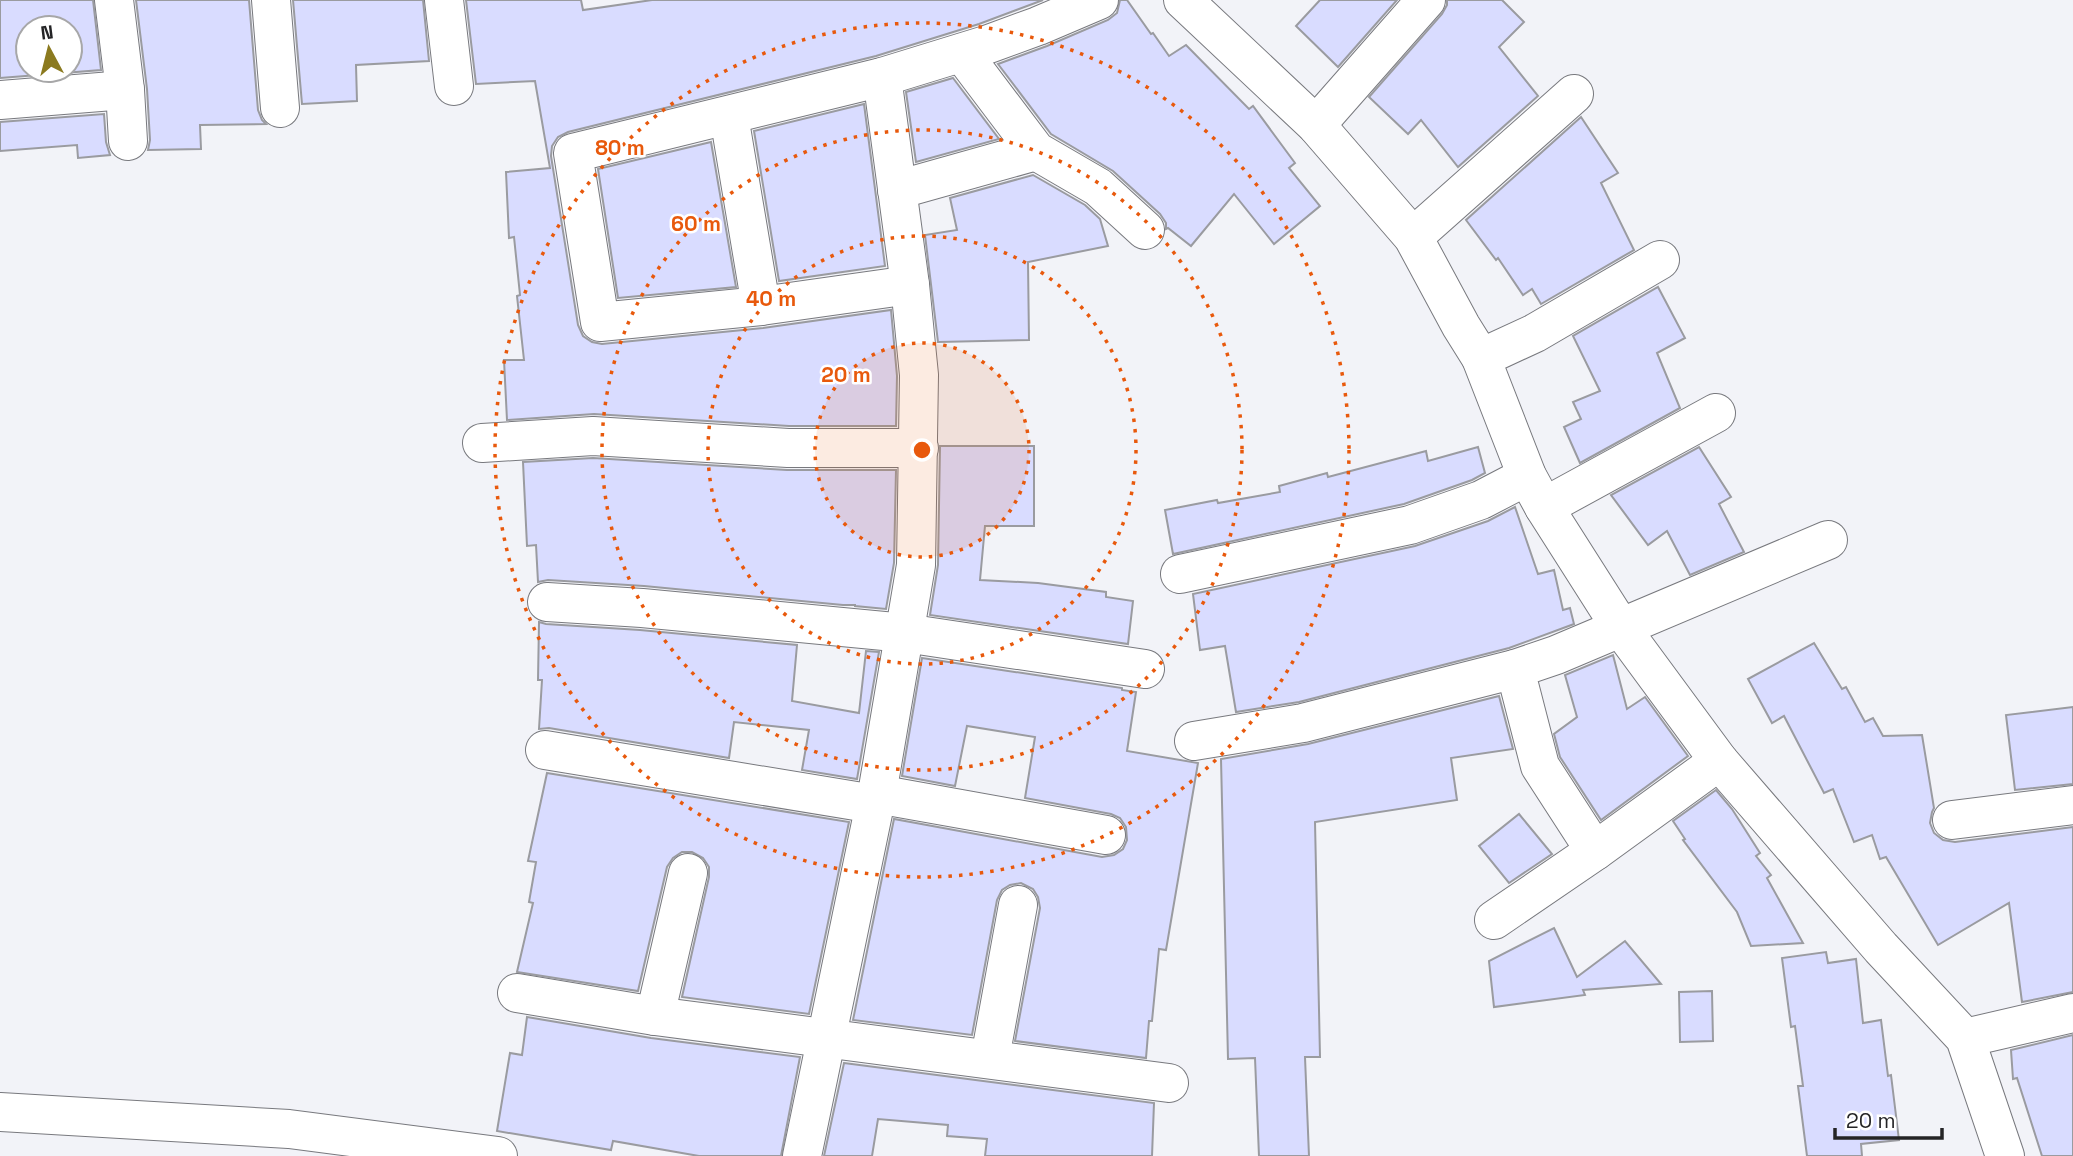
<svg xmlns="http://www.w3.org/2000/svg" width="2073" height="1156" font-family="'Space Grotesk',sans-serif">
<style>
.building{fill:#d9dcff;stroke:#9a9ba0;stroke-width:2;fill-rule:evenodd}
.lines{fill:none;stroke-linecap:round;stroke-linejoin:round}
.minor-casing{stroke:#78797e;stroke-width:40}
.major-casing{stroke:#78797e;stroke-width:40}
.minor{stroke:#fff;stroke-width:38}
.major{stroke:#fff;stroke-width:38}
.ring{fill:none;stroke:#e8590c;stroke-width:3.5;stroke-dasharray:3.5 7}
.centre{fill:#e8590c;stroke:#fff;stroke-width:3.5}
.ring-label{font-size:21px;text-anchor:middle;font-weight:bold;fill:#e8590c;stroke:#fff;stroke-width:5;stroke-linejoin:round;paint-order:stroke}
</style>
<rect width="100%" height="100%" fill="#f2f3f8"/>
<!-- building -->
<g class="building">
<path d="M 0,0 L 93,0 L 101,70 L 0,78 ZM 28,28 L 70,28 L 70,70 L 28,70 Z"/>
<path d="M 136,0 L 249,0 L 258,110 L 262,120 L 266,124 L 200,125 L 201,149 L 148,150 L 150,140 L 147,89 Z"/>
<path d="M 293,0 L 423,0 L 429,61 L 356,65 L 357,101 L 302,104 Z"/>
<path d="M 466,0 L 581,0 L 583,10 L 652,0 L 1043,0 L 979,24 L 876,56 L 568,132 L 558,137 L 552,146 L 551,156 L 578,325 L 583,336 L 592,342 L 602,344 L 763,328 L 891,310 L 897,376 L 896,426 L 789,426 L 594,414 L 507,420 L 504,360 L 524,360 L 517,296 L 520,295 L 514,237 L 509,238 L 506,172 L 550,168 L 535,81 L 476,84 Z"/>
<path d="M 1120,0 L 1127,0 L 1151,34 L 1153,33 L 1169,56 L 1186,45 L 1249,109 L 1253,106 L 1295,163 L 1289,168 L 1320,206 L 1274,244 L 1234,194 L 1191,246 L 1168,228 L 1166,229 L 1166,223 L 1160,214 L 1113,171 L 1051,134 L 998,64 L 1047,46 L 1108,20 L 1117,13 Z"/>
<path d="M 1320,0 L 1397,0 L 1338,67 L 1296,26 Z"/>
<path d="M 1447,0 L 1502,0 L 1524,22 L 1499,47 L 1538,96 L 1458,167 L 1421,120 L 1408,134 L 1369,97 L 1442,14 L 1447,5 Z"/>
<path d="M 953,78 L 999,139 L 916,162 L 906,92 Z"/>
<path d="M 864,104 L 885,266 L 779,281 L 754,131 Z"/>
<path d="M 104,114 L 106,142 L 110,155 L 78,158 L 77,145 L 0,151 L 0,122 Z"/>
<path d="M 1581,117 L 1618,173 L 1601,183 L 1634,250 L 1541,304 L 1532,289 L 1523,295 L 1498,258 L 1496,260 L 1466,220 Z"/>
<path d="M 711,142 L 736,287 L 618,298 L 598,169 Z"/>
<path d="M 1033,175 L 1085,205 L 1100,219 L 1108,246 L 1028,262 L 1029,340 L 938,342 L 925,235 L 957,230 L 950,198 Z"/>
<path d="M 1658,287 L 1685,338 L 1657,353 L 1680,408 L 1580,463 L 1564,427 L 1581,419 L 1573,402 L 1600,391 L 1573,336 Z"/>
<path d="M 940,446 L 1034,446 L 1034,526 L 985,526 L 980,580 L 1038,583 L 1106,592 L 1106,597 L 1133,601 L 1128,644 L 930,615 L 938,565 Z"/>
<path d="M 1478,447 L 1485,473 L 1472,480 L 1404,504 L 1173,554 L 1165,510 L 1217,500 L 1218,503 L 1280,492 L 1279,486 L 1327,473 L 1328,477 L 1426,451 L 1428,461 Z"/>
<path d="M 1699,447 L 1731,497 L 1719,504 L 1744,552 L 1690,575 L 1667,531 L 1648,545 L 1611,495 Z"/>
<path d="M 593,458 L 787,470 L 896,470 L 894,563 L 886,609 L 855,606 L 855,605 L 843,605 L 644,586 L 548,580 L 538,582 L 536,545 L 527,546 L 523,462 Z"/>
<path d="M 1515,507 L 1538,574 L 1554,570 L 1563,610 L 1570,608 L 1574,624 L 1509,648 L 1299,702 L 1236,712 L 1225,646 L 1200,650 L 1193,594 L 1415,546 L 1488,521 Z"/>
<path d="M 539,622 L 546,624 L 640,630 L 797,645 L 792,701 L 859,713 L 866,651 L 879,652 L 857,779 L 802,770 L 809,730 L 734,722 L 729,758 L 549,728 L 539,729 L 542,680 L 538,680 Z"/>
<path d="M 1814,643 L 1842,689 L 1846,687 L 1865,722 L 1873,718 L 1883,736 L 1922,735 L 1934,808 L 1932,812 L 1930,823 L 1934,833 L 1943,840 L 1955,842 L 2073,827 L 2073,992 L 2022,1002 L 2009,903 L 1938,945 L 1886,857 L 1880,859 L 1872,835 L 1854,842 L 1833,789 L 1824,793 L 1784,716 L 1772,723 L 1748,679 Z"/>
<path d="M 1613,655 L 1627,709 L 1645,697 L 1688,756 L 1601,820 L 1560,757 L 1554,734 L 1577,717 L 1565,675 Z"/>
<path d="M 922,658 L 1122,688 L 1122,690 L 1136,692 L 1127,751 L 1198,763 L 1166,950 L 1159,949 L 1152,1021 L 1149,1021 L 1146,1058 L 1015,1041 L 1040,908 L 1038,897 L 1033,889 L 1021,883 L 1010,885 L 1002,890 L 997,900 L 972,1035 L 853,1020 L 894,819 L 1102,857 L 1114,855 L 1123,849 L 1127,840 L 1126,827 L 1120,818 L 1111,814 L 1025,798 L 1035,737 L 967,726 L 955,786 L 902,776 Z"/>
<path d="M 1499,696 L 1513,749 L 1451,758 L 1457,800 L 1315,822 L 1320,1057 L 1305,1057 L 1309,1156 L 1259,1156 L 1255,1058 L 1228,1059 L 1221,759 L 1308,744 Z"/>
<path d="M 2073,707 L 2073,784 L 2015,790 L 2006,715 Z"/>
<path d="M 547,773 L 849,822 L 809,1014 L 682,997 L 709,877 L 709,867 L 703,858 L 692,852 L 682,852 L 673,858 L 667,867 L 638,991 L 517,972 L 533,903 L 529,902 L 536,862 L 528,861 Z"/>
<path d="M 1716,790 L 1732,809 L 1760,853 L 1756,856 L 1771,875 L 1767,878 L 1803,943 L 1751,946 L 1737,912 L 1683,840 L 1685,839 L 1673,821 Z"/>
<path d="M 1519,814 L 1552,854 L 1509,883 L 1479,846 Z"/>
<path d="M 1554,928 L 1577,977 L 1625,941 L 1661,984 L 1583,990 L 1585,995 L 1494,1007 L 1489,961 Z"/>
<path d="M 1826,952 L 1828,963 L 1856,959 L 1863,1023 L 1881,1020 L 1888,1076 L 1891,1075 L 1899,1140 L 1861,1144 L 1862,1156 L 1807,1156 L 1798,1086 L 1803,1086 L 1795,1026 L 1791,1027 L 1782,958 Z"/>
<path d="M 1712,991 L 1713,1041 L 1680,1042 L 1679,992 Z"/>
<path d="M 527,1017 L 651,1038 L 800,1057 L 781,1156 L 699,1156 L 613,1141 L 611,1150 L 497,1131 L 510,1053 L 522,1055 Z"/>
<path d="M 2073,1035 L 2073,1156 L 2042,1156 L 2017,1078 L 2013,1079 L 2011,1050 Z"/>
<path d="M 844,1063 L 1154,1103 L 1152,1156 L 985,1156 L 987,1139 L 947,1136 L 948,1125 L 878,1119 L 872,1156 L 824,1156 Z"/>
</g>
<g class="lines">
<defs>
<g id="minor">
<path d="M 114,0 L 125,90 L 128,141"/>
<path d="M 271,0 L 280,108"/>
<path d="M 444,0 L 454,86"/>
<path d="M 962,53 L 1036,151 L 1098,187 L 1145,230"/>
<path d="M 0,100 L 125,90"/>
<path d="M 729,116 L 761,306"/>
<path d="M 1316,125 L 1426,0"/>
<path d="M 897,190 L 1036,151"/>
<path d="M 1413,237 L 1574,94"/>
<path d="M 910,285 L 761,306 L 600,322 L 573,153 L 882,77 L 986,45 L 1038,26 L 1099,0"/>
<path d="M 1481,358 L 1535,333 L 1660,260"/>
<path d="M 482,443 L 593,436 L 788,448 L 919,448"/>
<path d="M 1544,507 L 1716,413"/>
<path d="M 1180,574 L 1410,525 L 1481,500 L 1527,476"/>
<path d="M 547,602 L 642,608 L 905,633 L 1145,669"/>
<path d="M 1194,741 L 1303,723 L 1515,669"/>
<path d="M 545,750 L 874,804"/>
<path d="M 877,794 L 1106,835"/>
<path d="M 1952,820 L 2073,805"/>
<path d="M 1595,851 L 1540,766 L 1515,669 L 1556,655 L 1828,540"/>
<path d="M 1494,920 L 1595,851 L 1719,761"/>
<path d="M 517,993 L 655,1016 L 1169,1083"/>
<path d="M 655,1016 L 688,873"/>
<path d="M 1965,1038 L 2073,1013"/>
<path d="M 990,1058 L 1018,905"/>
<path d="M 0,1112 L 289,1129 L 498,1156"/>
<path d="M 802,1156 L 877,794 L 916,565 L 919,375 L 910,285 L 882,77"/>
</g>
<path id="major" d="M 1183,0 L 1316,125 L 1413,237 L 1461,326 L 1481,358 L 1527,476 L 1544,507 L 1621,628 L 1719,761 L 1881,948 L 1965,1038 L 2005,1156"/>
</defs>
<!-- minor casing -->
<use href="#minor" class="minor-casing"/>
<!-- major casing -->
<use href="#major" class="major-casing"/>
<!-- minor -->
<use href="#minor" class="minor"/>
<!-- major -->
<use href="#major" class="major"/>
</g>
<!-- distance rings -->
<circle cx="922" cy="450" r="107" fill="#e8590c" fill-opacity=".12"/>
<g class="ring">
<circle cx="922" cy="450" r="107"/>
<circle cx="922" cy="450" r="214"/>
<circle cx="922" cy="450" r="320"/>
<circle cx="922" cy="450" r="427"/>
</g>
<circle cx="922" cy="450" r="10" class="centre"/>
<g class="ring-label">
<text x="620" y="155">80 m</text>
<text x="696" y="231">60 m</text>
<text x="771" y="306">40 m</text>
<text x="846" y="382">20 m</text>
</g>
<!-- north arrow -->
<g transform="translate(49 49) rotate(353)"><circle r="33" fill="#ffffff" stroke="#a7a7a8" stroke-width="2"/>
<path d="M0-5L12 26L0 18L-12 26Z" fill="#8b7a1f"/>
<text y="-10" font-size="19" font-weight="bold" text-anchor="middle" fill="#242426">N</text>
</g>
<!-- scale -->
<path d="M1835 1128v10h107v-10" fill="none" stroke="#242426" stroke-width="3.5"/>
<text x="1846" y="1128" font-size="21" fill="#242426" stroke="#ffffff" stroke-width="5" paint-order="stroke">20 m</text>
</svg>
